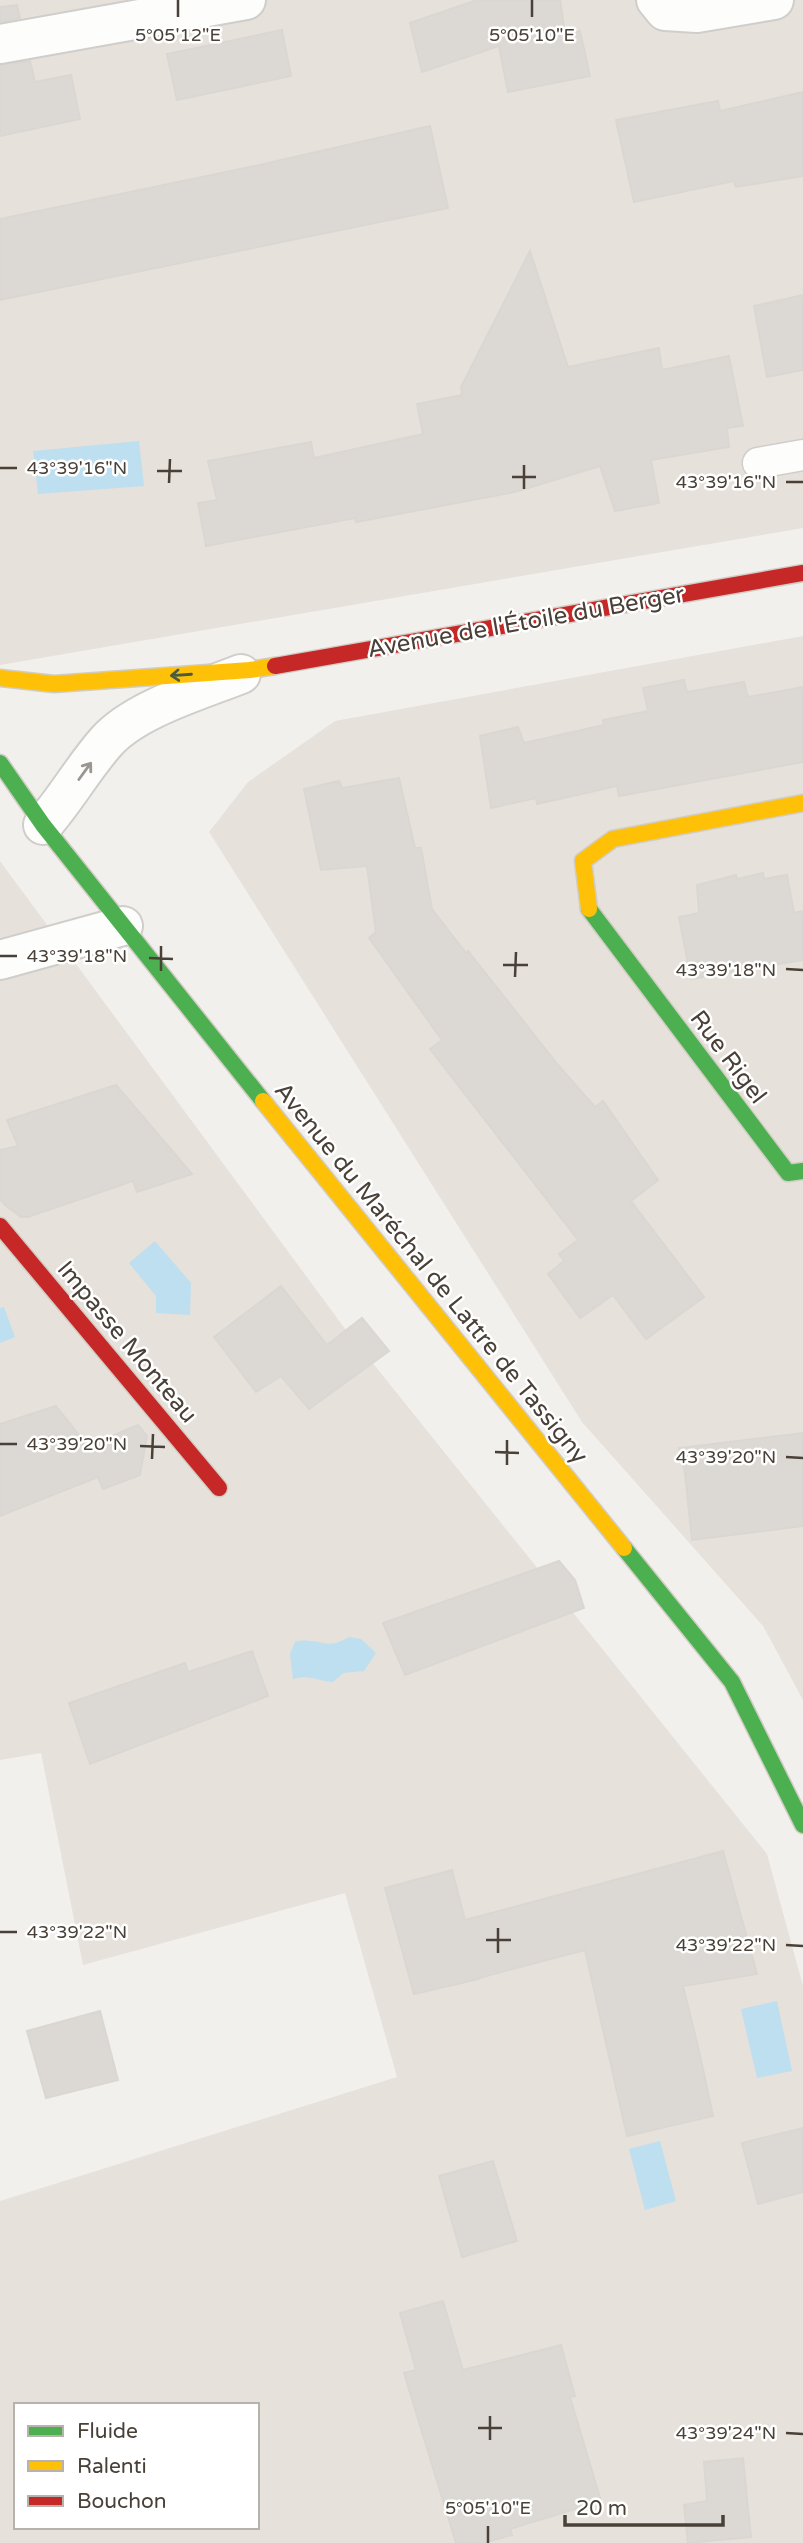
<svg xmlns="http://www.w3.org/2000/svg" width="803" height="2543" font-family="'Varela Round',sans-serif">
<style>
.residential{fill:#e6e1da;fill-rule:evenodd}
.water{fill:#bedfef}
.building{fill:#dcd9d5;stroke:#dad7d3;stroke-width:2}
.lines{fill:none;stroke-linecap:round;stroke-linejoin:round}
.lane-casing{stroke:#d0cecb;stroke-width:33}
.street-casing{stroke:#d0cecb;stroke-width:42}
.fast-casing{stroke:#d1ccc4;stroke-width:19}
.slow-casing{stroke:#d1ccc4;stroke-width:19}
.jam-casing{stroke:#d1ccc4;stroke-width:19}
.lane{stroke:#fdfdfc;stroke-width:30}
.street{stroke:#fdfdfc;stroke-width:38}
.fast{stroke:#4caf50;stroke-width:16}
.slow{stroke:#ffc107;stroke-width:16}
.jam{stroke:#c62828;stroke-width:16}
.oneway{stroke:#4a5c3e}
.oneway2{stroke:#9a9690}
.ticks{fill:none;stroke:#494138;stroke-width:2.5}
.labels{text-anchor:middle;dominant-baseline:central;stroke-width:5;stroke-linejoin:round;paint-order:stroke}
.street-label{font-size:24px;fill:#494138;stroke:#fff}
.ticks-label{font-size:18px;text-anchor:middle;fill:#494138;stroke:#fff;stroke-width:5;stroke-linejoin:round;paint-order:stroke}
</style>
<rect width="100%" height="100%" fill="#f2f0ed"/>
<!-- residential -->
<g class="residential">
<path d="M 0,0 L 803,0 L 803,528 L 0,665 Z"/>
<path d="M 803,636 L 803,1700 L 763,1626 L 582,1422 L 209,832 L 248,782 L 335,721 Z"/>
<path d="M 0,861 L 343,1326 L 767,1854 L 803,1986 L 803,2543 L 0,2543 L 0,2201 L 397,2077 L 345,1893 L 83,1965 L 41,1753 L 0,1760 ZM 16,2405 L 257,2405 L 257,2527 L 16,2527 Z"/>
</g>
<!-- water -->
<g class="water">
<path d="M 139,441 L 144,486 L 38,494 L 33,451 Z"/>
<path d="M 155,1241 L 191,1283 L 190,1315 L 156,1313 L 156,1296 L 129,1263 Z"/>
<path d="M 4,1307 L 15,1337 L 0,1343 L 0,1308 Z"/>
<path d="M 349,1637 L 361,1639 L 376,1653 L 364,1671 L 343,1673 L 333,1682 C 316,1681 311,1674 293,1679 L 290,1654 L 295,1642 C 318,1636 325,1652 349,1637 Z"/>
<path d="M 777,2001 L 792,2071 L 757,2078 L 741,2009 Z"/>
<path d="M 660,2141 L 676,2201 L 645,2210 L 629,2149 Z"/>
</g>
<!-- building -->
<g class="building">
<path d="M 477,0 L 560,0 L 565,33 L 580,31 L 590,76 L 508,92 L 499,46 L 422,72 L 410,23 Z"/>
<path d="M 17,5 L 20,18 L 0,22 L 0,7 Z"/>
<path d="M 282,30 L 291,76 L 177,100 L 167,54 Z"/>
<path d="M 30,61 L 35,82 L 71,75 L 80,119 L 0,136 L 0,65 Z"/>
<path d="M 803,92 L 803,176 L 736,187 L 734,181 L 634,202 L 616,120 L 718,101 L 720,111 Z"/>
<path d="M 430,126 L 448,208 L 0,300 L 0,219 L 255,166 Z"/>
<path d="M 530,251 L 568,367 L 659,348 L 662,370 L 729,356 L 743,426 L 727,428 L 729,447 L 651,460 L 659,503 L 615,511 L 600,466 L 515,492 L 356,522 L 355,518 L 206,546 L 198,503 L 217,500 L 208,461 L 311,442 L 314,458 L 423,434 L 417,404 L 462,395 L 461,387 Z"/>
<path d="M 803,295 L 803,370 L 767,377 L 754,306 Z"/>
<path d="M 684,680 L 687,692 L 744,682 L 748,697 L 803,687 L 803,762 L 619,796 L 617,786 L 537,804 L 536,798 L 491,808 L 480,736 L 518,727 L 524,743 L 604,725 L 603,720 L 648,711 L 643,688 Z"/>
<path d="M 399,778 L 415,848 L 421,848 L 432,909 L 466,953 L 468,951 L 558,1065 L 595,1107 L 603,1101 L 658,1180 L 631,1201 L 704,1297 L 646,1339 L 613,1295 L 580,1318 L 548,1274 L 564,1261 L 559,1254 L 578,1240 L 430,1049 L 442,1040 L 369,938 L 376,932 L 367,866 L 321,870 L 304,789 L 339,781 L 342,788 Z"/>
<path d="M 763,873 L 764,879 L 787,875 L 794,913 L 803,911 L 803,960 L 691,979 L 679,917 L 699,913 L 697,885 L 736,875 L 737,879 Z"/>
<path d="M 116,1085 L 192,1174 L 137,1192 L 133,1181 L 28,1217 L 21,1217 L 5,1205 L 0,1199 L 0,1150 L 18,1146 L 7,1120 Z"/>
<path d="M 281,1286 L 327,1345 L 362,1318 L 389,1351 L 309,1409 L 281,1376 L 256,1392 L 214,1337 Z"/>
<path d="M 56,1406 L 88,1446 L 138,1425 L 147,1436 L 140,1475 L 103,1489 L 98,1477 L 0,1516 L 0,1424 Z"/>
<path d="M 803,1433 L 803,1526 L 692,1540 L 685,1473 L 679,1448 Z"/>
<path d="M 559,1561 L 575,1580 L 584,1608 L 405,1675 L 383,1623 Z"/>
<path d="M 252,1651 L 268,1696 L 90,1764 L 69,1703 L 185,1663 L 188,1672 Z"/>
<path d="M 723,1851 L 757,1974 L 683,1986 L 700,2055 L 713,2116 L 627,2136 L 585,1950 L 479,1978 L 479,1979 L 414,1994 L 385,1888 L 452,1870 L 465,1920 Z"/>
<path d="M 100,2011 L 118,2080 L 46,2098 L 27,2031 Z"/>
<path d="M 803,2128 L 803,2192 L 758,2204 L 742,2143 Z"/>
<path d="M 493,2161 L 517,2241 L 462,2257 L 439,2176 Z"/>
<path d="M 443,2301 L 463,2370 L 561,2345 L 575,2396 L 570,2397 L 601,2501 L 510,2529 L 512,2535 L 483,2543 L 456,2543 L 404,2373 L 416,2370 L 400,2313 Z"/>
<path d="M 743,2458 L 751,2537 L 688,2543 L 684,2505 L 707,2501 L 704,2462 Z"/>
</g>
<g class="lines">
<defs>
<path id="lane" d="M 758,463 L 803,455"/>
<g id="street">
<path d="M 656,0 L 665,11 L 697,13 L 774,0"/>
<path d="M 0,44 L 246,0"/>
<path d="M 43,825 C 66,799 83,768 106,742 C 135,709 201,690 241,674"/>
<path d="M 0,960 L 123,926"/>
</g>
<g id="fast">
<path d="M 0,763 L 43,825 L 263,1101"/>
<path d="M 589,909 L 788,1173 L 803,1171"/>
<path d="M 624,1548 L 732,1682 L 803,1825"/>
</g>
<g id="slow">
<path d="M 0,678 L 54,684 L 250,670 L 275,666"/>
<path d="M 589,909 L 583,861 L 613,839 L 803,803"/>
<path d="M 263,1101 L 624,1548"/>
</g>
<g id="jam">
<path d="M 275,666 L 803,573"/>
<path d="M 0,1226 L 219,1488"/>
</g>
</defs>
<!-- lane casing -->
<use href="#lane" class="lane-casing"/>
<!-- street casing -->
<use href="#street" class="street-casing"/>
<!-- fast casing -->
<use href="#fast" class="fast-casing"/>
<!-- slow casing -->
<use href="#slow" class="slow-casing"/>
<!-- jam casing -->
<use href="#jam" class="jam-casing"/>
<!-- lane -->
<use href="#lane" class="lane"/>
<!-- street -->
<use href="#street" class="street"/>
<!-- fast -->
<use href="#fast" class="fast"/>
<!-- slow -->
<use href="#slow" class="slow"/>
<!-- jam -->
<use href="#jam" class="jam"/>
</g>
<!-- one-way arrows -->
<defs><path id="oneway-shaft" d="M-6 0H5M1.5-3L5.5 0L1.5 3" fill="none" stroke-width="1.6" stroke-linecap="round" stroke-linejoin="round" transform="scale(1.75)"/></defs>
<use class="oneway" href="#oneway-shaft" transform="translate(181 675) rotate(176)"/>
<use class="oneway2" href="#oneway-shaft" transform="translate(85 771) rotate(-54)"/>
<!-- ticks -->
<path class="ticks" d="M 178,17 L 178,0M 532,17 L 532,0M 0,468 L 17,468M 157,471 L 182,471M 512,477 L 536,477M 786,482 L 803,482M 169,483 L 170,459M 524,489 L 524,465M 0,956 L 17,956M 149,958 L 173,959M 503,965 L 528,965M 786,969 L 803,970M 161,971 L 161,946M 515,977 L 516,952M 0,1444 L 17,1444M 140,1446 L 165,1447M 495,1452 L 519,1453M 786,1457 L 803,1458M 152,1459 L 153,1434M 507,1465 L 507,1440M 0,1932 L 17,1932M 486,1940 L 511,1940M 786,1945 L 803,1946M 498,1953 L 498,1928M 478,2428 L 502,2428M 786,2433 L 803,2434M 490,2440 L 490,2416M 488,2543 L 488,2526"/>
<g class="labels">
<!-- street labels -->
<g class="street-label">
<text transform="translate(526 622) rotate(-10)">Avenue de l'Étoile du Berger</text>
<text transform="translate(728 1057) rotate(53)">Rue Rigel</text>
<text transform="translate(431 1273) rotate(51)">Avenue du Maréchal de Lattre de Tassigny</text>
<text transform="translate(127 1342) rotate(50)">Impasse Monteau</text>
</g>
</g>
<g class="ticks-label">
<text x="178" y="41">5°05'12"E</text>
<text x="532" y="41">5°05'10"E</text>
<text x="77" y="474">43°39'16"N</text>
<text x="726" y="488">43°39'16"N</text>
<text x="77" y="962">43°39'18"N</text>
<text x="726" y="976">43°39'18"N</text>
<text x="77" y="1450">43°39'20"N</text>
<text x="726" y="1463">43°39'20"N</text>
<text x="77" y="1938">43°39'22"N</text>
<text x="726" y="1951">43°39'22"N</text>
<text x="726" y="2439">43°39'24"N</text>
<text x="488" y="2514">5°05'10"E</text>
</g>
<!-- legend -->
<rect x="14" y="2403" width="245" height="126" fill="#ffffff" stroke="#b6b3af" stroke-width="2"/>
<rect x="28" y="2426" width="35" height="10" fill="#4caf50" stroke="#b6b3af" stroke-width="2"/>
<text x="77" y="2438" font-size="21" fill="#494138">Fluide</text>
<rect x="28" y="2461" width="35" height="10" fill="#ffc107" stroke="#b6b3af" stroke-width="2"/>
<text x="77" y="2473" font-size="21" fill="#494138">Ralenti</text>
<rect x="28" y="2496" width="35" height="10" fill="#c62828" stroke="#b6b3af" stroke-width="2"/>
<text x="77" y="2508" font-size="21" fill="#494138">Bouchon</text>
<!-- scale -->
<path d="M565 2515v10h158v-10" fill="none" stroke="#494138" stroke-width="3.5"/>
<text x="576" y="2515" font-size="21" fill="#494138" stroke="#ffffff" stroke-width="5" paint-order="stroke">20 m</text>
</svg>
